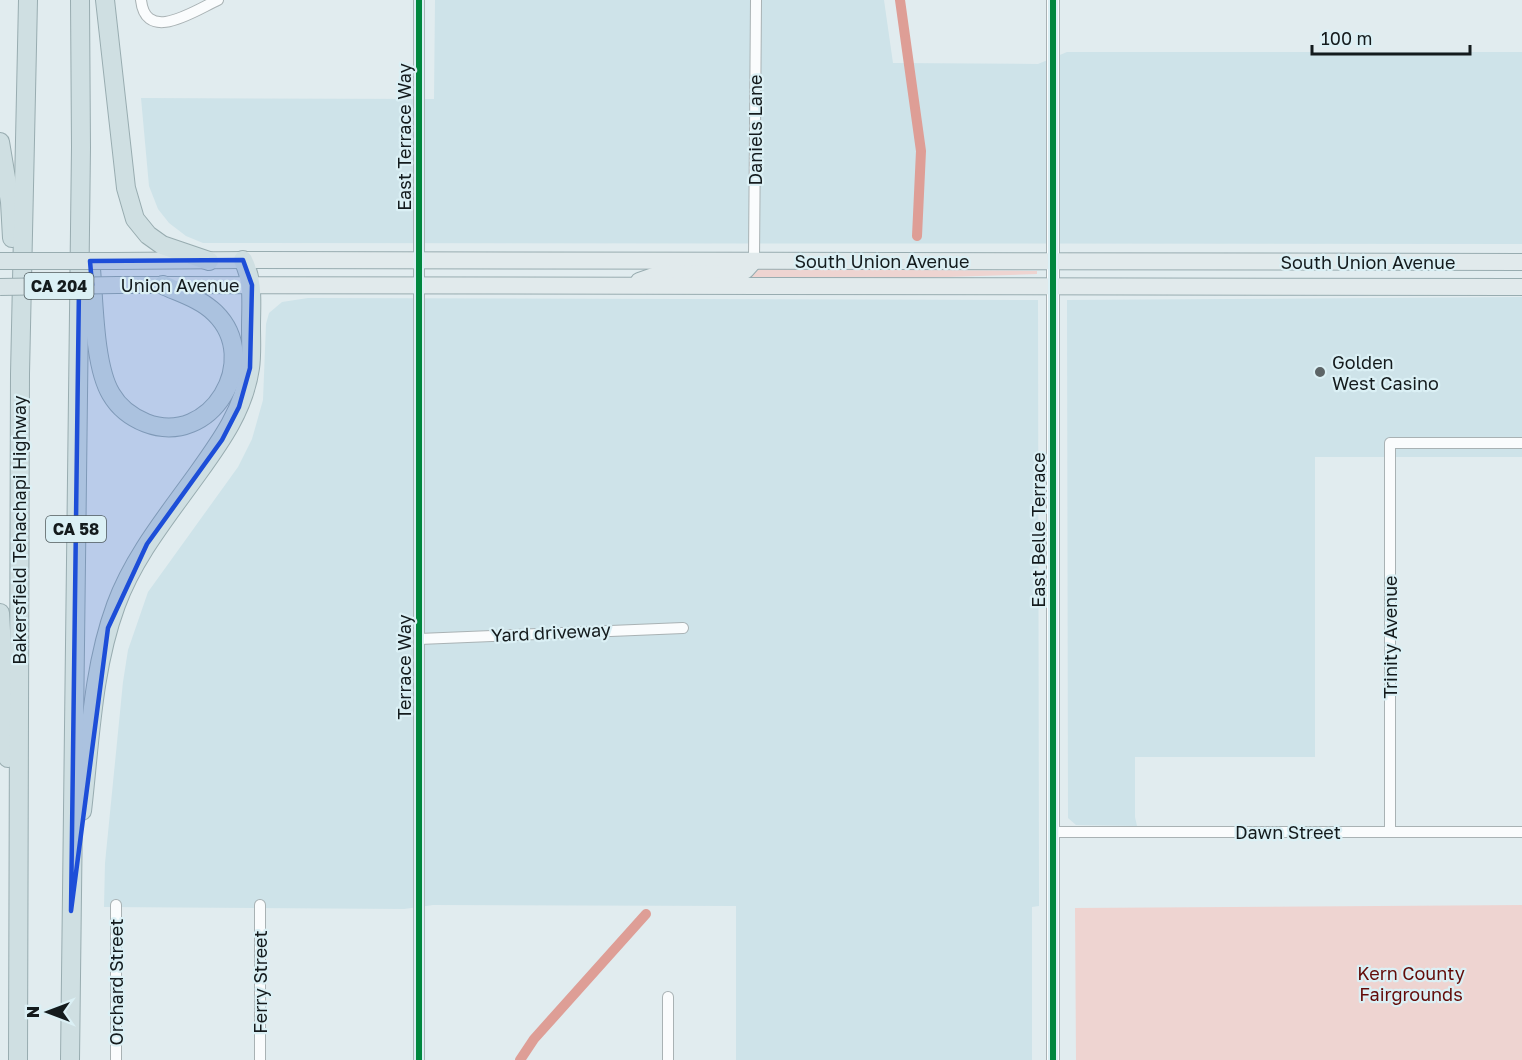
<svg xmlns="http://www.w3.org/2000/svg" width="1522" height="1060" font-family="'Golos Text',sans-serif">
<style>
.built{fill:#cee3e9}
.green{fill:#eed4d1}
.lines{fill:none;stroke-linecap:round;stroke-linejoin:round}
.canal{stroke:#de9e96;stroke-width:10}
.minor-casing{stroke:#a9b2b4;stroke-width:12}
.tertiary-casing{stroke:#a9b2b4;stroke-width:14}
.primary-casing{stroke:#98acb0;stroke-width:18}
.trunk-casing{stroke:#98acb0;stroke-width:18}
.motorway-casing{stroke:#98acb0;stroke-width:20}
.minor{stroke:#fafcfd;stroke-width:10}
.tertiary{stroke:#fafcfd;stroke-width:12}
.primary{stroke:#e1eaec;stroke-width:16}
.trunk{stroke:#d8e4e7;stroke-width:16}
.motorway{stroke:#cfdfe2;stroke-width:18}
.trunk-bridge-casing{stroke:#98acb0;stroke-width:18;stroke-linecap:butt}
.trunk-bridge{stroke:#d8e4e7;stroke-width:16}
.cycleway-casing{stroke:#dbf0f5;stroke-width:10}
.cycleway{stroke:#00873e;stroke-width:6}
.marked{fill:#1d4ed8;fill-opacity:0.2;stroke:#1d4ed8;stroke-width:4.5;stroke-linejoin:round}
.poi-dot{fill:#5c6466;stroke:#dbf0f5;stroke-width:2}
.labels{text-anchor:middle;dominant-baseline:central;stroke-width:4.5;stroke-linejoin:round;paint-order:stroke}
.shield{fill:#dbf0f5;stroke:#505b5e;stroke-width:1.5}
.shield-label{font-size:16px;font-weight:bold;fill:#141b1d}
.street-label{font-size:18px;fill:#141b1d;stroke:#dbf0f5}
.poi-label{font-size:18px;fill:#141b1d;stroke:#dbf0f5;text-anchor:start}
.park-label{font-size:18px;fill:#630b08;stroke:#dbf0f5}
</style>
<rect width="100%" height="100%" fill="#e1ecef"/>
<!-- built -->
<g class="built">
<path d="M 435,0 L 884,0 L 893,63 L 1038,64 L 1067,52 L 1522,52 L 1522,244 L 203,243 L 186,236 L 169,223 L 158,209 L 149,186 L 141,98 L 434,99 Z"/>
<path d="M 1522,297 L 1522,457 L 1315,457 L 1315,757 L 1135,757 L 1135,817 L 1137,826 L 1076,825 L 1068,818 L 1067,300 Z"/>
<path d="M 308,298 L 1038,300 L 1039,906 L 1032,907 L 1032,1060 L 736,1060 L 736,906 L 433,905 L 404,909 L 104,907 L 105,863 L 123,682 L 128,650 L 148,592 L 238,467 L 252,439 L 263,400 L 266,324 L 269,313 L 282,302 Z"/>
</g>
<!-- green -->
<g class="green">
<path d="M 760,269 L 1037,271 L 1037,274 L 885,279 L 728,277 L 748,275 Z"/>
<path d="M 1522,905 L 1522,1060 L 1076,1060 L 1075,908 Z"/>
</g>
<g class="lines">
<!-- canal -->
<g class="canal">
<path d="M 900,0 L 921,151 L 917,236"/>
<path d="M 520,1060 L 534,1039 L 646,914"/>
</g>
<defs>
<g id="minor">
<path d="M 141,0 C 146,45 197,9 218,0"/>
<path d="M 419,0 L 419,1060"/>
<path d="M 754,261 L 756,0"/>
<path d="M 419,639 L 683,628"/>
<path d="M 1053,832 L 1522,832"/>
<path d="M 1390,832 L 1390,443 L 1522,443"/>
<path d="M 116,905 L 116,1060"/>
<path d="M 260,905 L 260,1060"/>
<path d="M 668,997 L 668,1060"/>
</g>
<path id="tertiary" d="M 1053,0 L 1053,1060"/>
<g id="primary">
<path d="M 243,260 L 1522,262"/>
<path d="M 639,281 L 659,274 L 740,273 L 746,270 L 754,261"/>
<path d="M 164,285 L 1522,287"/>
</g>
<g id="trunk">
<path d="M 113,261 L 243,260"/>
<path d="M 117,285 L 163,285"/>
</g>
<g id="motorway">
<path d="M 105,0 L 126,188 L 135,219 L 148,235 L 162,245 L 209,261"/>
<path d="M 0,142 L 10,202 L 12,238"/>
<path d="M 91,269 C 94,302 94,366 111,394 C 119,408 131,417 146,423 C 211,448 263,360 215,313 C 201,299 180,293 163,285"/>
<path d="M 0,613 L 8,758"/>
<path d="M 82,811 C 90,743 92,670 116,605 C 134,556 168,515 198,473 C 221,441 244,409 250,368 C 252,355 251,340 251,327 C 251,303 254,282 243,260"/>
<path d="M 18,1060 L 20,374 L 28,0"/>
<path d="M 70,1060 L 81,147 L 80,0"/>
</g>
</defs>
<!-- minor casing -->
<use href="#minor" class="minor-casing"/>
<!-- tertiary casing -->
<use href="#tertiary" class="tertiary-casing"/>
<!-- primary casing -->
<use href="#primary" class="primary-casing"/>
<!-- trunk casing -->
<use href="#trunk" class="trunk-casing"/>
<!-- motorway casing -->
<use href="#motorway" class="motorway-casing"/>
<!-- minor -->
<use href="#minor" class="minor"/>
<!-- tertiary -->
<use href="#tertiary" class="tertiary"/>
<!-- primary -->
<use href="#primary" class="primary"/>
<!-- trunk -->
<use href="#trunk" class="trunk"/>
<!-- motorway -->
<use href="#motorway" class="motorway"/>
<defs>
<g id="trunk-bridge">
<path d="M 0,261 L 113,261"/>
<path d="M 0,287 L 117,285"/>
</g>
</defs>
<!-- trunk-bridge casing -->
<use href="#trunk-bridge" class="trunk-bridge-casing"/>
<!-- trunk-bridge -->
<use href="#trunk-bridge" class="trunk-bridge"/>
<defs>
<g id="cycleway">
<path d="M 419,0 L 419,1060"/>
<path d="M 1053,0 L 1053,1060"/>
</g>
</defs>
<!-- cycleway casing -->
<use href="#cycleway" class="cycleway-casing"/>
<!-- cycleway -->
<use href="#cycleway" class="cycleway"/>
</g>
<!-- marked area -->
<path class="marked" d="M 243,260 L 252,285 L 250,368 L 239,407 L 222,440 L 147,544 L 108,628 L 71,911 L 79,286 L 92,285 L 90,261 Z"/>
<!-- markers -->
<circle class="poi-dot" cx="1320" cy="372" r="6"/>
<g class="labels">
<!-- shield labels -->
<g class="shield">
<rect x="24.5" y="273" width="69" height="26" rx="4.5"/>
<rect x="46" y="516" width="60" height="26" rx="4.5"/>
</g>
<g class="shield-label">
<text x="59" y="286">CA 204</text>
<text x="76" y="529">CA 58</text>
</g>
<!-- street labels -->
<g class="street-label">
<text transform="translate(755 130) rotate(-90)">Daniels Lane</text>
<text transform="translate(404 137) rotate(-90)">East Terrace Way</text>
<text x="882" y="261">South Union Avenue</text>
<text x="1368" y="262">South Union Avenue</text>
<text x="180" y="285">Union Avenue</text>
<text transform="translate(19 530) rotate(-90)">Bakersfield Tehachapi Highway</text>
<text transform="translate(1038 530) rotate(-90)">East Belle Terrace</text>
<text transform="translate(551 632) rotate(-3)">Yard driveway</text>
<text transform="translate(1390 637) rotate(-90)">Trinity Avenue</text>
<text transform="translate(404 667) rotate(-90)">Terrace Way</text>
<text x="1288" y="832">Dawn Street</text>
<text transform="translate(116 982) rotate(-90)">Orchard Street</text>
<text transform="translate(260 982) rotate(-90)">Ferry Street</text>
</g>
<!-- poi labels -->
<g class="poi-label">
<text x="1332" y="362">Golden<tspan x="1332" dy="21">West Casino</tspan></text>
</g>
<!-- park labels -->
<g class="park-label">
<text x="1411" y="973">Kern County<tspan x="1411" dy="21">Fairgrounds</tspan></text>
</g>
</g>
<!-- north arrow -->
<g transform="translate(48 1012) rotate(270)" stroke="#dbf0f5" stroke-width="4.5" paint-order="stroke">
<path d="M0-4.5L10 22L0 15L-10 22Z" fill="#141b1d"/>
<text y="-9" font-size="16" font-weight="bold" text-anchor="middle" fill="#141b1d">N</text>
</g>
<!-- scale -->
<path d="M1312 45v9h158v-9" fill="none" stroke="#141b1d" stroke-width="3"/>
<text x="1321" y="45" font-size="18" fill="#141b1d" stroke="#dbf0f5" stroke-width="4.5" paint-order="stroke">100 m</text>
</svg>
